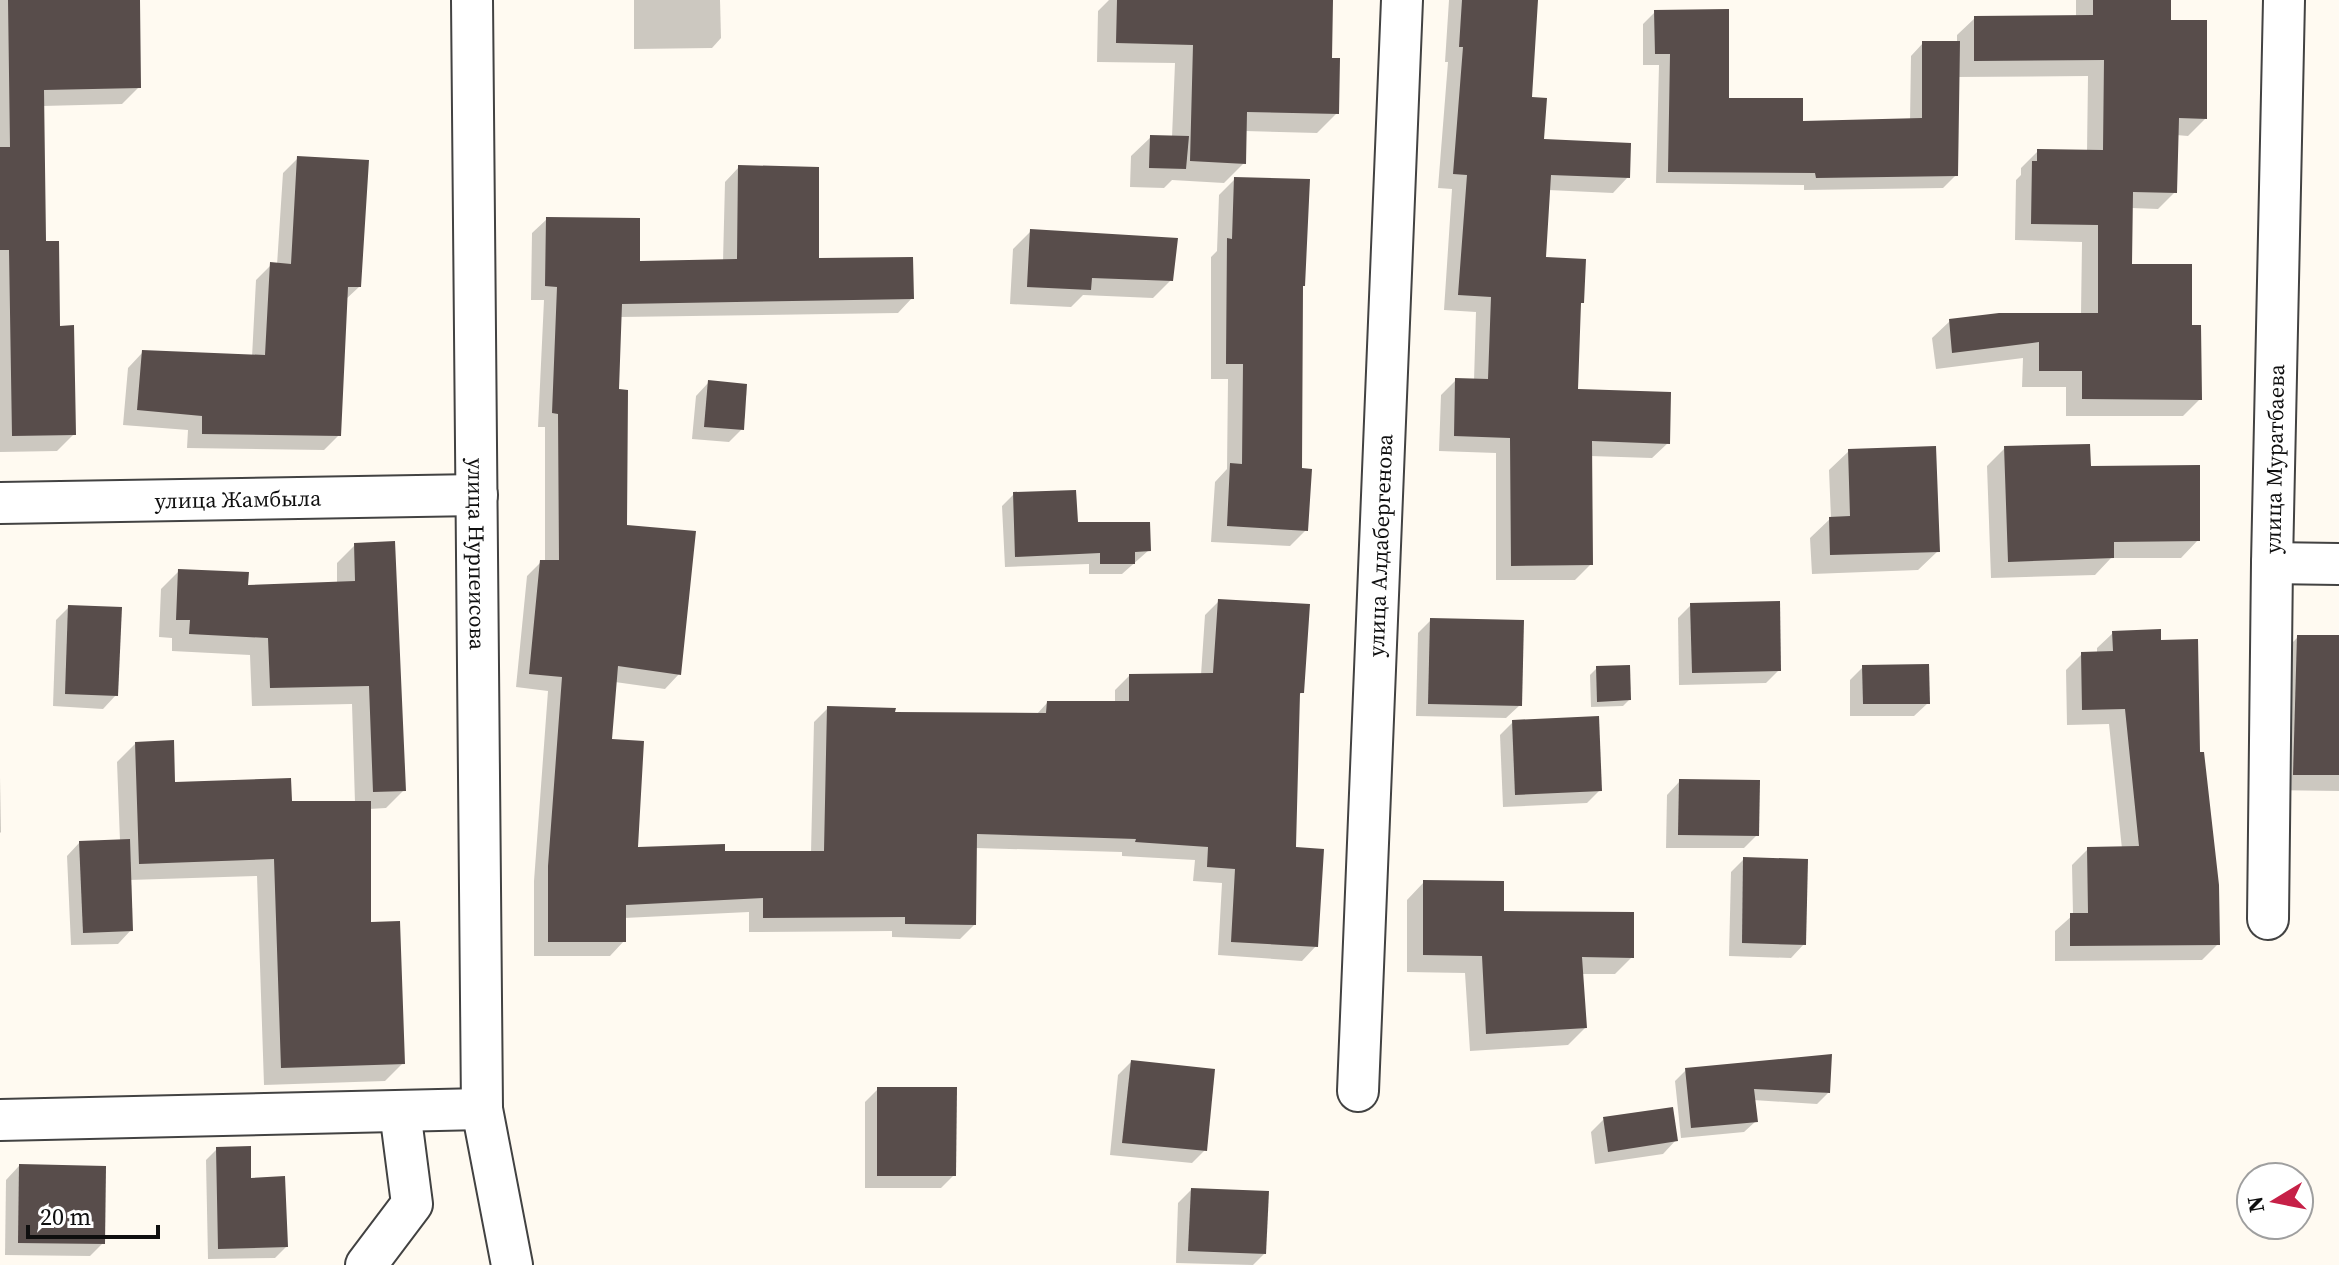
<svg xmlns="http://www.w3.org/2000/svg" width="2339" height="1265" font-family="'Source Serif 4',serif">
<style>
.shadow{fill:#0003}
.building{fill:#584d4b}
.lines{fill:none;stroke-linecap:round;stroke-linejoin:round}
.minor-casing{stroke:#424242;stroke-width:44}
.minor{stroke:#fff;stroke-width:40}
.labels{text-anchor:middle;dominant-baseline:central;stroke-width:8;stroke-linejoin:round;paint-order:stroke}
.street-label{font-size:22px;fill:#0f0f0f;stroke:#fff}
</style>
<rect width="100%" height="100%" fill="#fffaf1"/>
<!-- shadow -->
<g class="shadow">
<path d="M 0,0 L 138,0 L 139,87 L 122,104 L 42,106 L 44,243 L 74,434 L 57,451 L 0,452 Z"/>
<path d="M 634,0 L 720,0 L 721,38 L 712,48 L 634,49 Z"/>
<path d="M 1109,0 L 1331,0 L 1330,60 L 1337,113 L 1317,133 L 1245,131 L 1244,163 L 1224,183 L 1172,180 L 1164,188 L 1130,187 L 1131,156 L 1151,137 L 1172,137 L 1175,63 L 1097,62 L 1098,11 Z"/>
<path d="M 1449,0 L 1536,0 L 1530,98 L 1542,141 L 1628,177 L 1613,193 L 1548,190 L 1543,259 L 1582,302 L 1579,306 L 1576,391 L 1668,443 L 1652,458 L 1590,456 L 1591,564 L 1575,580 L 1496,580 L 1496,453 L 1439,451 L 1441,395 L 1456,380 L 1474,381 L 1476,312 L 1444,310 L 1452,189 L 1438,188 L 1448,62 L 1445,62 Z"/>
<path d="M 2076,0 L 2169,0 L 2169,22 L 2205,119 L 2188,136 L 2176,135 L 2175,192 L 2158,209 L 2131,208 L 2130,267 L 2190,327 L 2200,399 L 2183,416 L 2066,416 L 2066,387 L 2022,387 L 2023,358 L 1936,369 L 1932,338 L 1950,321 L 2081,315 L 2082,242 L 2015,240 L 2016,180 L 2021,175 L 2021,168 L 2038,151 L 2087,152 L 2088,76 L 1957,77 L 1956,175 L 1943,188 L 1804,190 L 1804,185 L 1656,183 L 1659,65 L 1643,65 L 1643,24 L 1655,12 L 1727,100 L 1801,123 L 1910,121 L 1911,56 L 1923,43 L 1957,43 L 1957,35 L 1975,18 L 2076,17 Z"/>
<path d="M 298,158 L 359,287 L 345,300 L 339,435 L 324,450 L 187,448 L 188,430 L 123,425 L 128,368 L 143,352 L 252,357 L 256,280 L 271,265 L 277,265 L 283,173 Z"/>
<path d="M 739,167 L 817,260 L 912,298 L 898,313 L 620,317 L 617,391 L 625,526 L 679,674 L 665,689 L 615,682 L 609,741 L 636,849 L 723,853 L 811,853 L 814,722 L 828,708 L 893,714 L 1036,715 L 1047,703 L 1115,703 L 1115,690 L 1129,676 L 1201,675 L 1205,615 L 1219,601 L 1302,692 L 1298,696 L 1294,849 L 1316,946 L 1302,961 L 1218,955 L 1222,883 L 1193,881 L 1195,860 L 1122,856 L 1122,852 L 975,848 L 974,925 L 960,939 L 892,937 L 892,931 L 749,932 L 749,912 L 624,918 L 624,941 L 610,956 L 534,956 L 534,881 L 548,691 L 516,687 L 527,576 L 541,562 L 545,562 L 545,427 L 538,427 L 544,300 L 531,300 L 532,233 L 547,219 L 638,263 L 723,262 L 725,182 Z"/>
<path d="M 1235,179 L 1301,288 L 1300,470 L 1306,530 L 1290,546 L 1211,542 L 1215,482 L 1227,469 L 1228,379 L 1211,379 L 1211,257 L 1217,251 L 1219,195 Z"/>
<path d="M 1031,231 L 1171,280 L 1153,298 L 1083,295 L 1071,307 L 1010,304 L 1013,249 Z"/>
<path d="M 709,382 L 742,429 L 729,442 L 692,439 L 696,396 Z"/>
<path d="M 2005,448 L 2089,468 L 2198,540 L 2181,558 L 2111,558 L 2095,575 L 1991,578 L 1987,466 Z"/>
<path d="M 1849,451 L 1938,551 L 1918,570 L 1812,574 L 1810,538 L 1831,518 L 1829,470 Z"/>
<path d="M 1014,494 L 1076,524 L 1149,550 L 1122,574 L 1089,574 L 1089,564 L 1005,567 L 1002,506 Z"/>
<path d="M 355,545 L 404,790 L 386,808 L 369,809 L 369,924 L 403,1063 L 385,1081 L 264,1085 L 257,876 L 129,880 L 131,930 L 118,944 L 71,945 L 67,856 L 80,842 L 120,841 L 117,762 L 135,744 L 173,784 L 290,803 L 355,803 L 352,704 L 252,706 L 250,655 L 172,651 L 172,638 L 159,637 L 161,589 L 179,571 L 246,587 L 337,584 L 337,563 Z"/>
<path d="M 1691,605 L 1779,670 L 1766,683 L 1679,685 L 1678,618 Z"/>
<path d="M 69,607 L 116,695 L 103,709 L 53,706 L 56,620 Z"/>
<path d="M 1431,620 L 1520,705 L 1506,718 L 1416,716 L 1418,633 Z"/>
<path d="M 2113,633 L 2159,642 L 2198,754 L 2218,944 L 2202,960 L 2055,961 L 2055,931 L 2073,915 L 2072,865 L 2088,849 L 2122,849 L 2109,724 L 2067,725 L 2066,670 L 2082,654 L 2097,654 L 2097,648 Z"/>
<path d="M 2298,637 L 2339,637 L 2339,791 L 2278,790 L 2282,653 Z"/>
<path d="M 1863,667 L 1928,703 L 1914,716 L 1850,716 L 1850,680 Z"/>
<path d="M 1597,668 L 1629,700 L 1623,706 L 1591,707 L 1590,675 Z"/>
<path d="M 1513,722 L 1600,790 L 1587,803 L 1503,807 L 1500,735 Z"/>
<path d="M 0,777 L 1,832 L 0,833 Z"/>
<path d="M 1680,781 L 1757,835 L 1744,848 L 1666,848 L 1667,795 Z"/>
<path d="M 1744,859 L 1804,944 L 1791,958 L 1729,956 L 1731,872 Z"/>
<path d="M 1424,882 L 1502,913 L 1632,957 L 1615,974 L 1582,974 L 1585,1028 L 1568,1045 L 1470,1051 L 1465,973 L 1407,972 L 1407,900 Z"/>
<path d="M 1131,1062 L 1205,1150 L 1192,1163 L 1110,1155 L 1118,1075 Z"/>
<path d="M 1686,1070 L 1828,1093 L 1817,1104 L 1753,1100 L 1756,1121 L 1744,1132 L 1681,1138 L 1675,1081 Z"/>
<path d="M 878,1089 L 954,1175 L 941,1188 L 865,1188 L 865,1102 Z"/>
<path d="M 1604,1119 L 1676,1140 L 1663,1154 L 1595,1164 L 1591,1132 Z"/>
<path d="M 217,1149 L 249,1180 L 286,1247 L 275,1258 L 208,1259 L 206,1160 Z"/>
<path d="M 19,1166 L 103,1243 L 90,1256 L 5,1255 L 6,1180 Z"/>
<path d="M 1191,1190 L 1264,1254 L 1253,1265 L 1176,1263 L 1178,1203 Z"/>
</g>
<!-- building -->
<g class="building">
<path d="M 8,0 L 140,0 L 141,88 L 44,90 L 46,241 L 59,241 L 60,326 L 74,325 L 76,435 L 12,436 L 9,250 L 0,250 L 0,147 L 10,147 Z"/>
<path d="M 1117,0 L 1333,0 L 1332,58 L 1340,58 L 1339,114 L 1247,112 L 1246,164 L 1190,161 L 1193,45 L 1116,43 Z"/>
<path d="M 1462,0 L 1538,0 L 1532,97 L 1547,98 L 1544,139 L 1631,143 L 1630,178 L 1551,175 L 1546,257 L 1586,259 L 1584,303 L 1581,303 L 1578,389 L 1671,392 L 1670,444 L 1592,441 L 1593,565 L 1511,566 L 1510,438 L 1454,436 L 1455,378 L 1488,379 L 1491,297 L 1458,295 L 1467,175 L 1453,174 L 1463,47 L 1459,47 Z"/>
<path d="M 2093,0 L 2171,0 L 2171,20 L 2207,20 L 2207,119 L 2179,118 L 2177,193 L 2133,192 L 2132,264 L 2192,264 L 2192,325 L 2201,325 L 2202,400 L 2082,399 L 2082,371 L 2039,371 L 2039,342 L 1952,353 L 1949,319 L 1999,313 L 2098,313 L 2098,225 L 2031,224 L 2032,161 L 2037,161 L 2037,149 L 2103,150 L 2104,60 L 1974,61 L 1974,16 L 2093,15 Z"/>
<path d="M 1729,9 L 1729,98 L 1803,98 L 1803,121 L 1922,118 L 1922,41 L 1960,41 L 1958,176 L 1816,178 L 1815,173 L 1668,172 L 1670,54 L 1655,54 L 1654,10 Z"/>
<path d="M 1150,135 L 1189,136 L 1186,169 L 1149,168 Z"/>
<path d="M 297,156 L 369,160 L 361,287 L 348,287 L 341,436 L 202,434 L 202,416 L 137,410 L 142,350 L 265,355 L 270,262 L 291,264 Z"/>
<path d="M 738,165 L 819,167 L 819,258 L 913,257 L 914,299 L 622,304 L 619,389 L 628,390 L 627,525 L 696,531 L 681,675 L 618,666 L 612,739 L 644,741 L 638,847 L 725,844 L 725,851 L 824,851 L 827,706 L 896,708 L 895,712 L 1046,713 L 1047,701 L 1129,701 L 1129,674 L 1213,673 L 1218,599 L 1310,604 L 1304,693 L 1300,693 L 1296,847 L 1324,849 L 1318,947 L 1231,942 L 1235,869 L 1207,867 L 1208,847 L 1135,842 L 1136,839 L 977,834 L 976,925 L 905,924 L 905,917 L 763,918 L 763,898 L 626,905 L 626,942 L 548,942 L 548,866 L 562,677 L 529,674 L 540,560 L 559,560 L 558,414 L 552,413 L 557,287 L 545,286 L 546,217 L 640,218 L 640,261 L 737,259 Z"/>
<path d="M 1234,177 L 1310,179 L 1305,286 L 1303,286 L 1302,468 L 1312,469 L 1308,531 L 1227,526 L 1230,463 L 1242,464 L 1243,364 L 1226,364 L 1227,238 L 1232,239 Z"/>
<path d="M 1030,229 L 1178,238 L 1173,281 L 1092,278 L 1091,290 L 1027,287 Z"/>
<path d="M 708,380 L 747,384 L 744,430 L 704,427 Z"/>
<path d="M 2090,444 L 2091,466 L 2200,465 L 2200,541 L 2114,542 L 2114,558 L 2008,562 L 2004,446 Z"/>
<path d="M 1936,446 L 1940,552 L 1830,555 L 1829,517 L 1850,516 L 1848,449 Z"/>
<path d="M 1076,490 L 1078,522 L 1150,522 L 1151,551 L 1135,552 L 1135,564 L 1100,564 L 1100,553 L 1015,557 L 1013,492 Z"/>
<path d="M 395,541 L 406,791 L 373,792 L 369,686 L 270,688 L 268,638 L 189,634 L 190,620 L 176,620 L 178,569 L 249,572 L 248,585 L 355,581 L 354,543 Z"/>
<path d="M 1780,601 L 1781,671 L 1692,673 L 1690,603 Z"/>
<path d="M 68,605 L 122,607 L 118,696 L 65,694 Z"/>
<path d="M 1430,618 L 1524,620 L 1522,706 L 1428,704 Z"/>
<path d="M 2161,629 L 2161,640 L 2198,639 L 2200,752 L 2204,752 L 2219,885 L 2220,945 L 2070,946 L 2070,913 L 2088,913 L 2087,847 L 2139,846 L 2125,709 L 2082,710 L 2081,652 L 2113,651 L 2112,631 Z"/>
<path d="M 2297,635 L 2339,635 L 2339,775 L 2293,775 Z"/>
<path d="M 1929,664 L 1930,704 L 1863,704 L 1862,665 Z"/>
<path d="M 1630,665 L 1631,700 L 1597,702 L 1596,666 Z"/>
<path d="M 1599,716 L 1602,791 L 1515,795 L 1512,720 Z"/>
<path d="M 174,740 L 175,782 L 291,778 L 292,801 L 371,801 L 371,922 L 400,921 L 405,1064 L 281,1068 L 274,859 L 139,864 L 135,742 Z"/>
<path d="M 1679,779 L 1760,780 L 1759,836 L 1678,835 Z"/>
<path d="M 130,839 L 133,931 L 83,933 L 79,841 Z"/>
<path d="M 1743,857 L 1808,859 L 1806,945 L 1742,943 Z"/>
<path d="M 1423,880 L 1504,881 L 1504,911 L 1634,912 L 1634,958 L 1582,957 L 1587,1028 L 1486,1034 L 1482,956 L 1423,955 Z"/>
<path d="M 1832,1054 L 1830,1093 L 1754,1089 L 1758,1122 L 1691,1128 L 1685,1068 Z"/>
<path d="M 1131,1060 L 1215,1069 L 1207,1151 L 1122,1143 Z"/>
<path d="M 877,1087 L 957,1087 L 956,1176 L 877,1176 Z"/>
<path d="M 1673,1107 L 1678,1141 L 1608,1152 L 1603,1117 Z"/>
<path d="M 251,1146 L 251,1178 L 285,1176 L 288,1247 L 218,1249 L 216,1147 Z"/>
<path d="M 19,1164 L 106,1166 L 105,1244 L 18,1243 Z"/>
<path d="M 1191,1188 L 1269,1191 L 1266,1254 L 1188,1251 Z"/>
</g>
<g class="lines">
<defs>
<g id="minor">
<path id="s1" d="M 472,0 L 482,1109 L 512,1265"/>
<path id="s2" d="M 0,503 L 477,495"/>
<path d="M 2272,563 L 2339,564"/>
<path id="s3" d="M 2268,919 L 2272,563 L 2284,0"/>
<path id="s4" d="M 1358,1091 L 1402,0"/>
<path d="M 0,1120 L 482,1109"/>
<path d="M 366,1265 L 412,1204 L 400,1111"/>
</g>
</defs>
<!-- minor casing -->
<use href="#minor" class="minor-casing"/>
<!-- minor -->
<use href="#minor" class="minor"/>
</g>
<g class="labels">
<!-- street labels -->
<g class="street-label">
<text stroke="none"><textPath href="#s3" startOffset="460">улица Муратбаева</textPath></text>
<text stroke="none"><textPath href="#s2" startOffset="238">улица Жамбыла</textPath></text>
<text stroke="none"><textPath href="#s4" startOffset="546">улица Алдабергенова</textPath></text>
<text stroke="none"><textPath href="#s1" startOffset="554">улица Нурпеисова</textPath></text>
</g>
</g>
<!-- north arrow -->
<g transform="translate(2275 1201) rotate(260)"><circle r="38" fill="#ffffff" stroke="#9f9f9f" stroke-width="2"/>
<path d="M0-6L14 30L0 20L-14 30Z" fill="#c62047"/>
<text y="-12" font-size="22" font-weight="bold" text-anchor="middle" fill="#0f0f0f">N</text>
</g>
<!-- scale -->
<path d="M28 1225v12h130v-12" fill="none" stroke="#0f0f0f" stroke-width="4"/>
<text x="40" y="1225" font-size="24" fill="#0f0f0f" stroke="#ffffff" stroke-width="6" paint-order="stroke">20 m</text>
</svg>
